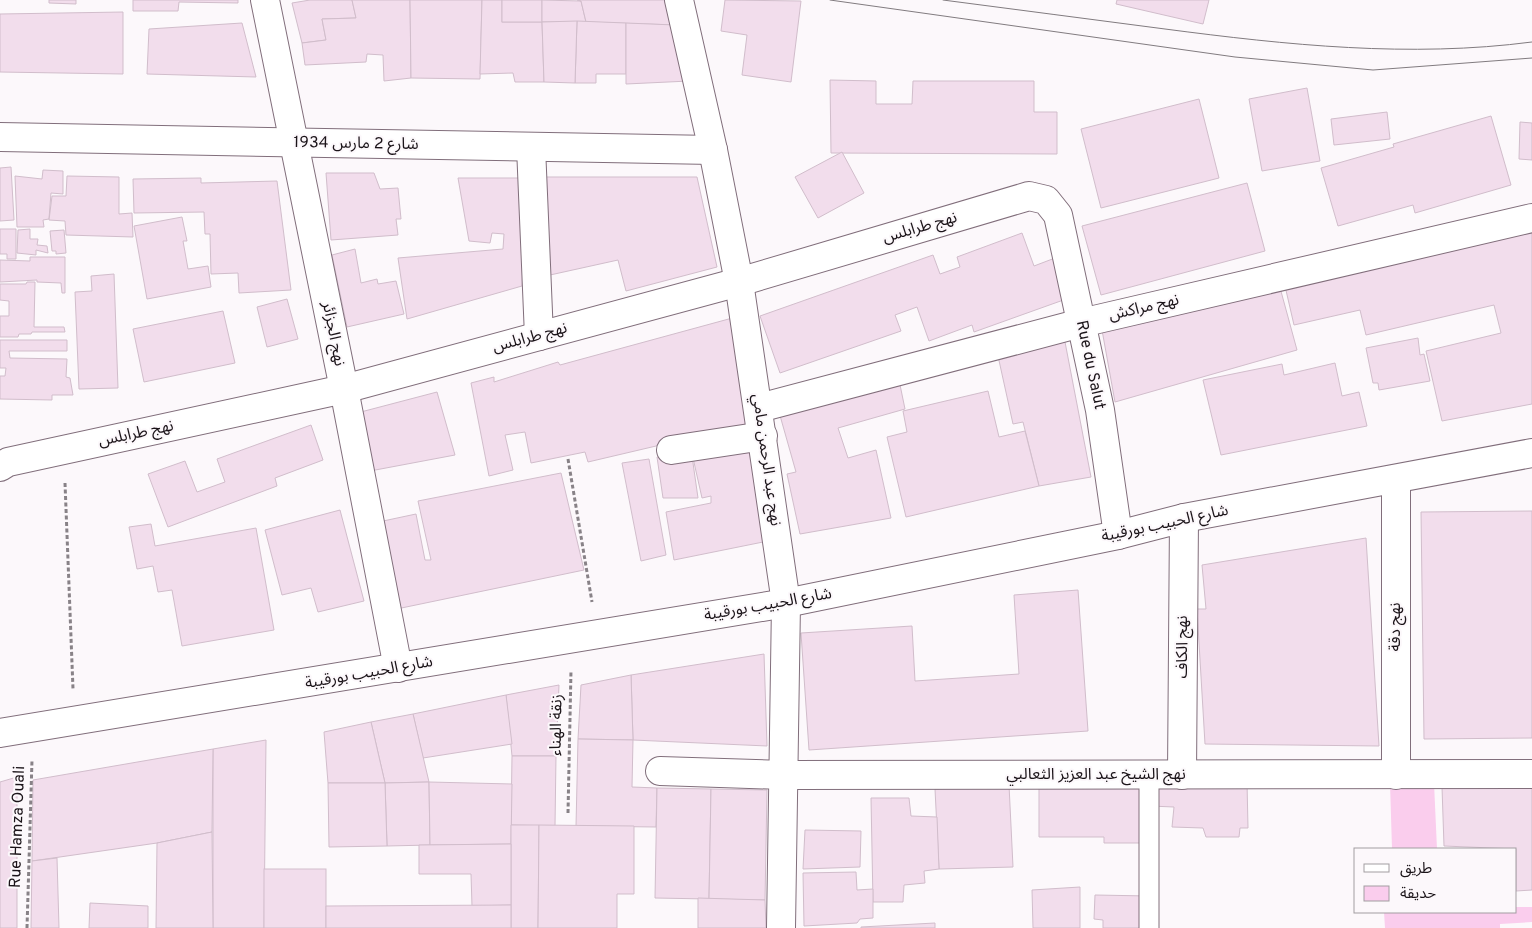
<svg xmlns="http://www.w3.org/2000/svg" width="1532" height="928" font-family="Overpass,'Noto Sans Arabic',sans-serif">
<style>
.green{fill:#facded}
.building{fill:#f2ddec;stroke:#d1bdcb}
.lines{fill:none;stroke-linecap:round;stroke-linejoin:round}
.service-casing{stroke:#816e7b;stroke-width:21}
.pedestrian-casing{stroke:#816e7b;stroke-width:30}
.minor-casing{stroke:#816e7b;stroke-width:30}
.secondary-casing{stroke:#816e7b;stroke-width:30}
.path{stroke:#888287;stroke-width:3;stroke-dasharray:4 2.5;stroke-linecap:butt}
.service{stroke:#fff;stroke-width:19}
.pedestrian{stroke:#fff;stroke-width:28}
.minor{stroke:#fff;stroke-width:28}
.secondary{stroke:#fff;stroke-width:28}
.tram{stroke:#817b7f;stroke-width:1}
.labels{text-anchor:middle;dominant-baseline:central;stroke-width:4;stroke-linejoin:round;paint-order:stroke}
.street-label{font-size:16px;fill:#1b1419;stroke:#fcf8fb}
</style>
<rect width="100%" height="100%" fill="#fcf8fb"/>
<!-- green -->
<g class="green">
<path d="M 1390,783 L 1434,783 L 1437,849 L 1392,849 Z"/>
<path d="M 1516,907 L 1532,907 L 1532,922 L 1500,924 L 1500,928 L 1385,928 L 1384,912 L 1516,912 Z"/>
</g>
<!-- building -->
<g class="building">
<path d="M 49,0 L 76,0 L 76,4 L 49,3 Z"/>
<path d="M 133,0 L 238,0 L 238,3 L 179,2 L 178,11 L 133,11 Z"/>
<path d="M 310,0 L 352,0 L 356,18 L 322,19 L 326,40 L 302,43 L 292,3 Z"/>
<path d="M 352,0 L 410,0 L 411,78 L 384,81 L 383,55 L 367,54 L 366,62 L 305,65 L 302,43 L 326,40 L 322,19 L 356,18 Z"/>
<path d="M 410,0 L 482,0 L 480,79 L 411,78 Z"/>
<path d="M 482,0 L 502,0 L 502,22 L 542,22 L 544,82 L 515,82 L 513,73 L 480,74 Z"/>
<rect x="502" y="0" width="40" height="22"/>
<path d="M 542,0 L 581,1 L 586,22 L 542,22 Z"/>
<path d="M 577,0 L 668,0 L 675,25 L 586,22 L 581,1 Z"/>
<path d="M 725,0 L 801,1 L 791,82 L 742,75 L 747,35 L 721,31 Z"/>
<path d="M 1117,0 L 1209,0 L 1203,24 L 1116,4 Z"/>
<path d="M 123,12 L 123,74 L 0,72 L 0,14 Z"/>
<path d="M 577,21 L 626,23 L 626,74 L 596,74 L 596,83 L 575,83 Z"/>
<path d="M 577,21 L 575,83 L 544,82 L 542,22 Z"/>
<path d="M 242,23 L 256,77 L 147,74 L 149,29 Z"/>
<path d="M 626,23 L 675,25 L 689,81 L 626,84 Z"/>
<path d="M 830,80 L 876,81 L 876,104 L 912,104 L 913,81 L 1034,81 L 1034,112 L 1057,112 L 1057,154 L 831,153 Z"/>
<path d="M 1307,88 L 1320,161 L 1262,171 L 1249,99 Z"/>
<path d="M 1199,99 L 1219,178 L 1101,208 L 1081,129 Z"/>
<path d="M 1387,112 L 1390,139 L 1334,145 L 1331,119 Z"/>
<path d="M 1491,116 L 1511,185 L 1415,213 L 1413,205 L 1338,226 L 1321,168 L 1394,147 L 1393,144 Z"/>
<path d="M 1520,122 L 1532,123 L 1532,160 L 1519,159 Z"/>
<path d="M 842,152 L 864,193 L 818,218 L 795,177 Z"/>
<path d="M 11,167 L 14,220 L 0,221 L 0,168 Z"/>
<path d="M 43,170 L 63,171 L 63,194 L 51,193 L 49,219 L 43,220 L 44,227 L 17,227 L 15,176 L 42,179 Z"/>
<path d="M 326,173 L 374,173 L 380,189 L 398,188 L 401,219 L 396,219 L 398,235 L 331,240 Z"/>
<path d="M 67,176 L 119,177 L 119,214 L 132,213 L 133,237 L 66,235 L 65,221 L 49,220 L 52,196 L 66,196 Z"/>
<path d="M 538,177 L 697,177 L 717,267 L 626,291 L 618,260 L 541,277 Z"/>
<path d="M 201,178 L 201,183 L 277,181 L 291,290 L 239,293 L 238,273 L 211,274 L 210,234 L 205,234 L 204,212 L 134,213 L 133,179 Z"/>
<path d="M 458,178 L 528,178 L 522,286 L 407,319 L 398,258 L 503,249 L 504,234 L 492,233 L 490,243 L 469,241 Z"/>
<path d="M 1247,183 L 1265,251 L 1101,295 L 1082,226 Z"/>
<path d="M 182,217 L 187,241 L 183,241 L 188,269 L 208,266 L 211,287 L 147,299 L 134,226 Z"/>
<path d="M 1532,225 L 1532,404 L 1442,421 L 1426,351 L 1501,333 L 1494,305 L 1366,335 L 1360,310 L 1294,325 L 1285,286 Z"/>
<path d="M 0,229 L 16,229 L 16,259 L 7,259 L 7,254 L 0,254 Z"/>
<path d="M 30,229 L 30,239 L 38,239 L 37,245 L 47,246 L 48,253 L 36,250 L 36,255 L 17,253 L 18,230 Z"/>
<path d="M 64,230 L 66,253 L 56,254 L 56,251 L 52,251 L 50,231 Z"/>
<path d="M 1022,233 L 1034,266 L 1055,258 L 1069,298 L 974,332 L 972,325 L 929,341 L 917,307 L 895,315 L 901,331 L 780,373 L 760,316 L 933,255 L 940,274 L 960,267 L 957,257 Z"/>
<path d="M 355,249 L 361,283 L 377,279 L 378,284 L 396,281 L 404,314 L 347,327 L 332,255 Z"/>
<path d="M 30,257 L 65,257 L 65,293 L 62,293 L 61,283 L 37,282 L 37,280 L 0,282 L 0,260 L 30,261 Z"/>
<path d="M 114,274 L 118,388 L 79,389 L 75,292 L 92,291 L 91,276 Z"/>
<path d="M 27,282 L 35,282 L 34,327 L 64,327 L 65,332 L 32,332 L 31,334 L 19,334 L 18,337 L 0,337 L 0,316 L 9,316 L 9,301 L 0,300 L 0,284 L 26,284 Z"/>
<path d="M 1279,284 L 1297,350 L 1115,402 L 1102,330 Z"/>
<path d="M 287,299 L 298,339 L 267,347 L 257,307 Z"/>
<path d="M 223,311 L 235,363 L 144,382 L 133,329 Z"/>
<path d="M 736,317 L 754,423 L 588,462 L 585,452 L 531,463 L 525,432 L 505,435 L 513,470 L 489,476 L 471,383 L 494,377 L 494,382 L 558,362 L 560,365 Z"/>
<path d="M 1418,338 L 1420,355 L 1424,354 L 1430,381 L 1379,390 L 1378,383 L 1373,383 L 1366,348 Z"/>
<path d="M 0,340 L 67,340 L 67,351 L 9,351 L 10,358 L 67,359 L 66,377 L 70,378 L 73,395 L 52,395 L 52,400 L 0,399 L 0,376 L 5,376 L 6,368 L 0,368 Z"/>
<path d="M 1065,342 L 1091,477 L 1039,486 L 1023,422 L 1013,424 L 998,356 Z"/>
<path d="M 1335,363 L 1342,396 L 1359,392 L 1367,426 L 1221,455 L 1203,380 L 1282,364 L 1284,375 Z"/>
<path d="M 899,380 L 905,409 L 838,428 L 848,458 L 876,450 L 891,518 L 800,534 L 787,474 L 796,472 L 779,412 Z"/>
<path d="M 988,391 L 999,437 L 1025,431 L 1039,486 L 906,517 L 887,437 L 907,432 L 903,411 Z"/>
<path d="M 437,392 L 455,455 L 370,471 L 357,413 Z"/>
<path d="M 311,425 L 323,460 L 275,478 L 277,486 L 168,527 L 148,474 L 185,461 L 197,492 L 225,482 L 217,459 Z"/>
<path d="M 753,437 L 773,540 L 674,560 L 666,512 L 711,503 L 711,496 L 702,498 L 691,449 Z"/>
<path d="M 691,449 L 698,498 L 663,498 L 657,457 Z"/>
<path d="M 649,459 L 666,555 L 641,561 L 622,463 Z"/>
<path d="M 561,473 L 584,570 L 387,611 L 369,524 L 416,514 L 425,560 L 431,560 L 418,501 Z"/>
<path d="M 340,510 L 364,601 L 318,612 L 311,588 L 282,595 L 265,530 Z"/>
<path d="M 1532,511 L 1532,738 L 1424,739 L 1421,512 Z"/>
<path d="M 151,524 L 155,546 L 256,528 L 274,630 L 182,646 L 172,590 L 158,592 L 153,566 L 137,569 L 129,527 Z"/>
<path d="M 1366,538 L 1379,746 L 1205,744 L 1197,609 L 1206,609 L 1202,565 Z"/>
<path d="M 1078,590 L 1088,731 L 809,750 L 801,633 L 912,626 L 915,681 L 1019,674 L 1014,595 Z"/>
<path d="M 764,654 L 767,746 L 633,740 L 631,675 Z"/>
<path d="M 631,675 L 633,740 L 578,739 L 581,685 Z"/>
<path d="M 559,685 L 556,756 L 512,756 L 506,695 Z"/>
<path d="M 506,695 L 512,744 L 423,758 L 413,714 Z"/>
<path d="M 413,714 L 429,782 L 385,783 L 371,722 Z"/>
<path d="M 371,722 L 385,783 L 328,783 L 324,732 Z"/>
<path d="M 578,739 L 633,740 L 632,787 L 657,788 L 656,827 L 576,826 Z"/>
<path d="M 266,740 L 264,928 L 213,928 L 213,749 Z"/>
<path d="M 213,749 L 212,832 L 157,843 L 32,861 L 33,780 Z"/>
<path d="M 512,756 L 556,756 L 555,826 L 511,825 Z"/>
<path d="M 17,777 L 17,928 L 0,928 L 0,782 Z"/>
<path d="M 1152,778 L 1247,782 L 1248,828 L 1240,828 L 1239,837 L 1206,837 L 1203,828 L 1172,827 L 1174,807 L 1150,806 Z"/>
<path d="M 429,782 L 430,845 L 387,846 L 385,783 Z"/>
<path d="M 429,782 L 512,784 L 511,844 L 430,845 Z"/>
<path d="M 328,783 L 385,783 L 387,846 L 329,847 Z"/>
<path d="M 1009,785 L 1013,867 L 939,869 L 935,789 Z"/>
<path d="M 1532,786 L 1532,890 L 1516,891 L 1516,849 L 1444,846 L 1442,787 Z"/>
<path d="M 657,788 L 711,789 L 709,899 L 655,898 Z"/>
<path d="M 1039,788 L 1145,788 L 1146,843 L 1104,843 L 1104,837 L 1039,837 Z"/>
<path d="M 711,789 L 767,790 L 765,900 L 709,899 Z"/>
<path d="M 871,798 L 909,798 L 911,816 L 937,817 L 939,869 L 924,871 L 925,883 L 904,885 L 903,902 L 873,902 Z"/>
<path d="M 511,825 L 539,825 L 538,928 L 511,928 Z"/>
<path d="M 539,825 L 634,826 L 634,894 L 617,894 L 617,928 L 538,928 Z"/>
<path d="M 805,830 L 861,831 L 860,867 L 803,869 Z"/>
<path d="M 212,832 L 213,928 L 156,928 L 157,843 Z"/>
<path d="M 511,844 L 511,905 L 472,906 L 471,874 L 419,874 L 419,845 Z"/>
<path d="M 57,858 L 59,928 L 31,928 L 32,861 Z"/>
<rect x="264" y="869" width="62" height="59"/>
<path d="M 856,872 L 857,890 L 873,889 L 873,918 L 860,919 L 857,923 L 804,926 L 803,873 Z"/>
<path d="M 1080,887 L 1080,928 L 1033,928 L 1032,890 Z"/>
<path d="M 1095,895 L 1149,896 L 1149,928 L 1103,928 L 1103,920 L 1094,919 Z"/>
<path d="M 698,898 L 765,900 L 766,928 L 698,928 Z"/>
<path d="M 90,903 L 148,906 L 148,928 L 89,928 Z"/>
<path d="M 511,905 L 511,928 L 326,928 L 326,906 Z"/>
<path d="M 935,923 L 935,928 L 861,928 L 861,927 Z"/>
</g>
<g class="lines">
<defs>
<path id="service" d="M 1149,775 L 1149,928"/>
<g id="pedestrian">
<path d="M 531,147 L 539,336"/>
<path d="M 671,450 L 763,436"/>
</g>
<g id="minor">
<path d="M 265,0 L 344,389 L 398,668"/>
<path d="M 679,0 L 713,150 L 739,282 L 786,603 L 781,928"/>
<path d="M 0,137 L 713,150"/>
<path d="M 759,408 L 1081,323 L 1532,218"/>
<path d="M 0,467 L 8,462 L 344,389 L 739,282 L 1029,196 L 1046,200 L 1058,215 L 1100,410 L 1118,535"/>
<path d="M 660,771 L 783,775 L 1532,774"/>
<path d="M 1182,775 L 1184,518"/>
<path d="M 1396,775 L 1396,479"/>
</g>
<path id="secondary" d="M 0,733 L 786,603 L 1118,535 L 1184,518 L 1532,453"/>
</defs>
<!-- service casing -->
<use href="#service" class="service-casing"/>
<!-- pedestrian casing -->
<use href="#pedestrian" class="pedestrian-casing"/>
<!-- minor casing -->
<use href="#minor" class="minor-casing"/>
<!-- secondary casing -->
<use href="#secondary" class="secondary-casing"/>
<!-- path -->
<g class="path">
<path d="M 568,459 L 592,602"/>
<path d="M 65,483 L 73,689"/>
<path d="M 568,813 L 571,670"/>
<path d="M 27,928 L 32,760"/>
</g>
<!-- service -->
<use href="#service" class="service"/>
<!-- pedestrian -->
<use href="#pedestrian" class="pedestrian"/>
<!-- minor -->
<use href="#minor" class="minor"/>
<!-- secondary -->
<use href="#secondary" class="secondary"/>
<!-- tram -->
<g class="tram">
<path d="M 830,0 L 1235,57 L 1373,70 L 1532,58"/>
<path d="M 943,0 C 1017,10 1091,19 1165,29 C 1287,45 1410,58 1532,42"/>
</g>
</g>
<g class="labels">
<!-- street labels -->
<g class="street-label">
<text transform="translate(356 144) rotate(1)">شارع 2 مارس 1934</text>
<text transform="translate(920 228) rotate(-16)">نهج طرابلس</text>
<text transform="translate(1144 308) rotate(-13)">نهج مراكش</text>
<text transform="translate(333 334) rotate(79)">نهج الجزائر</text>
<text transform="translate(530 338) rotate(-15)">نهج طرابلس</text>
<text transform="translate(1090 365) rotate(78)">Rue du Salut</text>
<text transform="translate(136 434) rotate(-12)">نهج طرابلس</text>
<text transform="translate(766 460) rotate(82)">نهج عبد الرحمن مامي</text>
<text transform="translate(1165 524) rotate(-12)">شارع الحبيب بورقيبة</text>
<text transform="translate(768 605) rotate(-10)">شارع الحبيب بورقيبة</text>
<text transform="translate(1396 627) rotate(-90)">نهج دقة</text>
<text transform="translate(1183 647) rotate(-90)">نهج الكاف</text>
<text transform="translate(369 673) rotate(-10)">شارع الحبيب بورقيبة</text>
<text transform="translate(557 725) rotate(-89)">زنقة الهناء</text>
<text x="1096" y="775">نهج الشيخ عبد العزيز الثعالبي</text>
<text transform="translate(18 827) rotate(-88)">Rue Hamza Ouali</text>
</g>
</g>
<!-- legend -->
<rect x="1354" y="848" width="162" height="65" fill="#fcf8fb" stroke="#a29da1"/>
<rect x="1364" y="864" width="25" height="8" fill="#ffffff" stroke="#a29da1"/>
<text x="1400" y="873" font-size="15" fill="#1b1419">طريق</text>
<rect x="1364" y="886" width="25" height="15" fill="#facded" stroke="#a29da1"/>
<text x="1400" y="898" font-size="15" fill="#1b1419">حديقة</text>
</svg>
